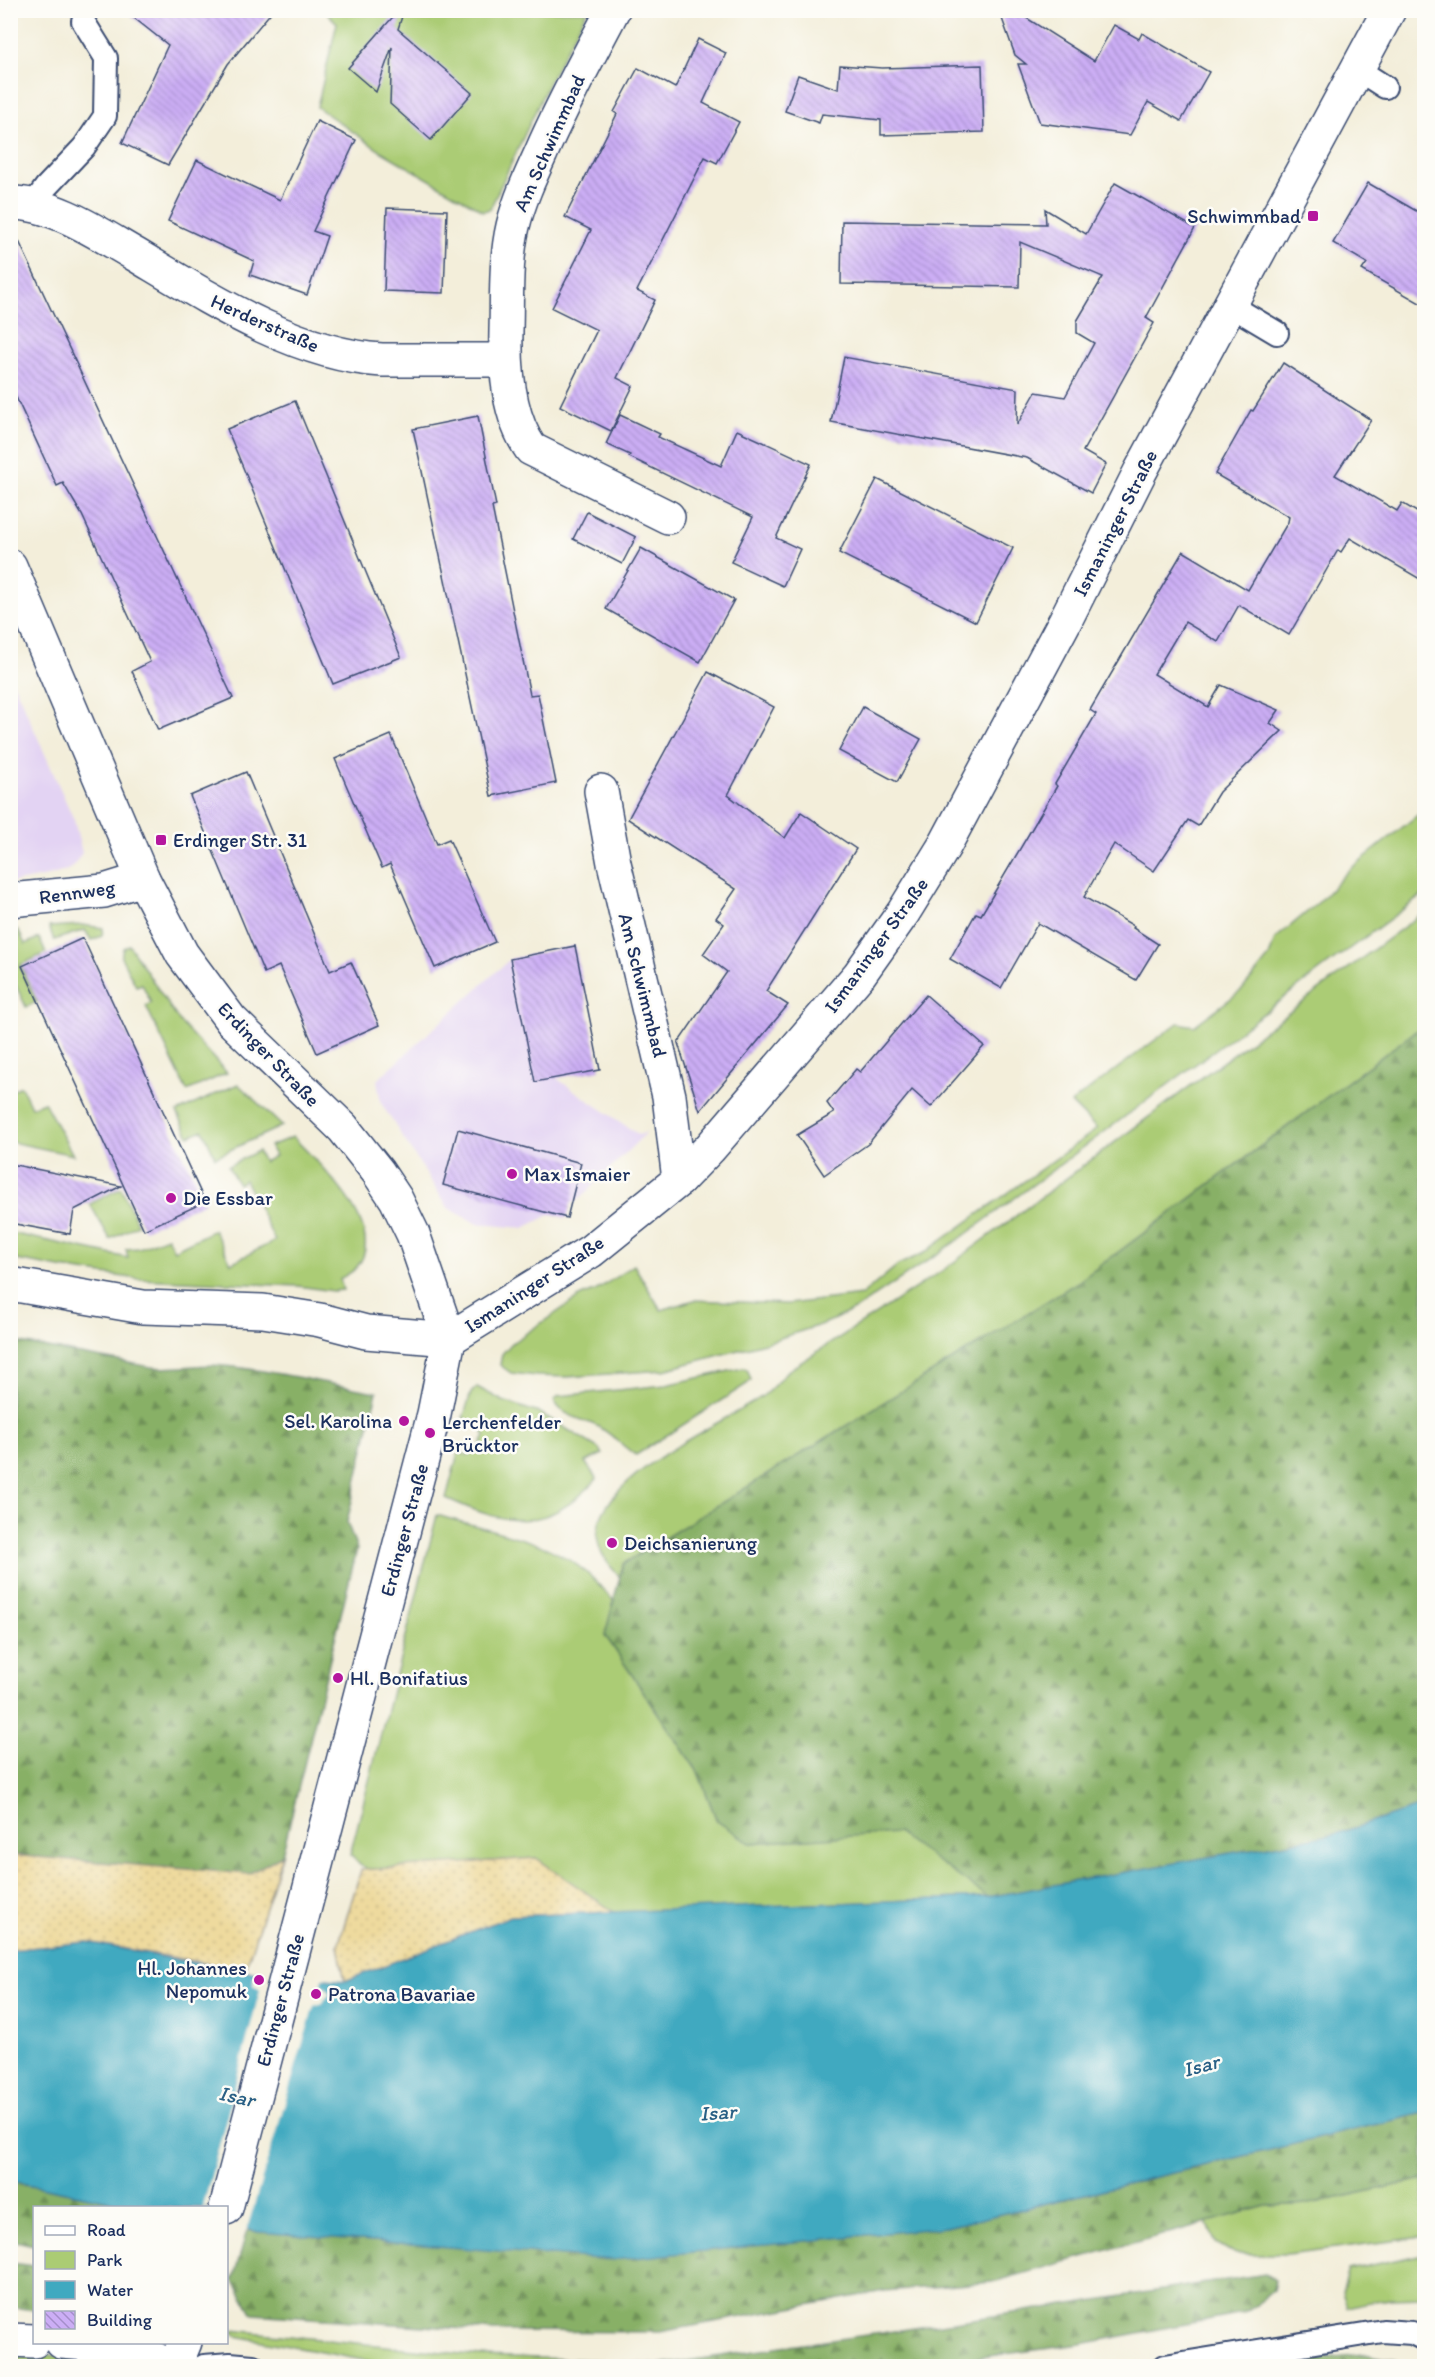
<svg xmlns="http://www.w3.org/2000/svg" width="1435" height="2377" font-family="Itim,sans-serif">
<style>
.built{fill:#e3d3f3}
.green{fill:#abcc74;stroke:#637e69;stroke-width:1.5}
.forest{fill:url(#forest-firs);stroke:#527062;stroke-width:1.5}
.sand{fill:url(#sand-dots);stroke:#84847e;stroke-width:1.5}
.water{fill:#40a9c0;stroke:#2e6c8f;stroke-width:1.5}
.pier{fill:#f3eeda}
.building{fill:url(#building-back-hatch)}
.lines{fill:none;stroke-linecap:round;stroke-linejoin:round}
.lane-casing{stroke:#3b4c71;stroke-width:26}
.street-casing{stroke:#3b4c71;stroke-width:36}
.secondary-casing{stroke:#3b4c71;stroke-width:36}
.lane{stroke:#fff;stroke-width:22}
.street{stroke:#fff;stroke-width:33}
.secondary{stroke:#fff;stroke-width:33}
.poi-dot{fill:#b5179e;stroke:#fdfcf7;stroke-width:2}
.labels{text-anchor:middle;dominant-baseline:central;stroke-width:5;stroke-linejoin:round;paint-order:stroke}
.street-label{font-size:20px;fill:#1b2f5e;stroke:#fdfcf7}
.poi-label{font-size:20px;fill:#1b2f5e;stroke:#fdfcf7;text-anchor:start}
.water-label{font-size:21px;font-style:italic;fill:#2a6085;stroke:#fdfcf7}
</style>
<defs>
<pattern id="forest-firs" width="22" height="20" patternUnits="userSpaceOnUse" patternTransform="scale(1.5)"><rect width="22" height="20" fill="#88b066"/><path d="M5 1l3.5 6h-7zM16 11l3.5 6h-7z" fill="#6e9057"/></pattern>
<pattern id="sand-dots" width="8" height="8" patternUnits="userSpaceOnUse" patternTransform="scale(1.5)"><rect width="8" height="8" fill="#eeda9e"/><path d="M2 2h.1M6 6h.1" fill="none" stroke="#ccbb8a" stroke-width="1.8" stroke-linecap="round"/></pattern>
<pattern id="building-back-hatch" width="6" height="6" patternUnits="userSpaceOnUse" patternTransform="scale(1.5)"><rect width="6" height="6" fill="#ccaef5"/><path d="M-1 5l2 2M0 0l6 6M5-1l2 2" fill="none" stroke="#a58eca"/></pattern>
</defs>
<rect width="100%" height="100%" fill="#fdfcf7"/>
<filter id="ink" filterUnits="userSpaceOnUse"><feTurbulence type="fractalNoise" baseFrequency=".0167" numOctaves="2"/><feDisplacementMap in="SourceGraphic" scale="12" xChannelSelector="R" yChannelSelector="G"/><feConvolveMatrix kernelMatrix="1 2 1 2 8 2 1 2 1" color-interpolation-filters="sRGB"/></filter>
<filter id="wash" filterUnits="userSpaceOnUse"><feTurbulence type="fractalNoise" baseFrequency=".008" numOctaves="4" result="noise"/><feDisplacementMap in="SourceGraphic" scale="24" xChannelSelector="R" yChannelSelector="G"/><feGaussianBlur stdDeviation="1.35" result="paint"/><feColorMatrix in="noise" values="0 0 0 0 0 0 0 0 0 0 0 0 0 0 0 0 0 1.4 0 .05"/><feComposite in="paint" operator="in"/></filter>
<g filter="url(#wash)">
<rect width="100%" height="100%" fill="#f3eeda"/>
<!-- built -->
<g class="built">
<path d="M 11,677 L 74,820 L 82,853 L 72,868 L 53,875 L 11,883 Z"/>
<path d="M 510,959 L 535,1082 L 556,1078 L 639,1135 L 647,1132 L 577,1201 L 524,1228 L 478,1224 L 448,1208 L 381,1103 L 377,1080 Z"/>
</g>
<!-- green -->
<g class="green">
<path d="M 325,11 L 587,11 L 550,80 L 490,209 L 483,211 L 379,150 L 317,107 L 337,23 Z"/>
<path d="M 1424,810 L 1424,894 L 1323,968 L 1231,1038 L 961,1238 L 854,1310 L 826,1323 L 768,1342 L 664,1370 L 567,1377 L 537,1376 L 511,1373 L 500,1365 L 502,1354 L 512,1343 L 581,1296 L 595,1291 L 634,1265 L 661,1310 L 694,1300 L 788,1304 L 862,1295 L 898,1265 L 924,1253 L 1097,1129 L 1071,1103 L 1178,1023 L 1194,1026 L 1242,990 L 1269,957 L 1275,939 L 1320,901 L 1349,870 Z"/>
<path d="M 1424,912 L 1424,1025 L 1078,1282 L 623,1564 L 620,1577 C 610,1567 601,1556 598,1542 C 587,1480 722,1425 764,1395 C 772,1389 779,1380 786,1372 L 942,1271 Z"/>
<path d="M 82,925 L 103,928 L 102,936 L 91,940 L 85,930 L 54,940 L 49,927 Z"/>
<path d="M 11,930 L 18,930 L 25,944 L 39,938 L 46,953 L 20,965 L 37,1002 L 26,1007 L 11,975 Z"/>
<path d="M 129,945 L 179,1021 L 227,1073 L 187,1091 L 146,1006 L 151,1003 L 142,984 L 136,986 L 121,957 L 123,948 Z"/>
<path d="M 238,1084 L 282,1126 L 215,1157 L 203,1130 L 189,1136 L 177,1112 Z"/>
<path d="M 21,1086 L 31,1107 L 44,1102 L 73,1155 L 11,1142 L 11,1091 Z"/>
<path d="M 293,1137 C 318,1163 391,1229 356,1268 C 352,1273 345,1275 340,1279 L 343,1290 L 333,1291 L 298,1286 L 139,1279 L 60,1268 L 11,1259 L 11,1233 L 128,1258 L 126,1249 L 139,1248 L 167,1237 L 174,1250 L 214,1230 L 231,1263 L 275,1241 L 245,1180 L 238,1184 L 228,1166 L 258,1151 L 264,1162 L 275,1156 L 270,1146 Z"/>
<path d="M 121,1188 L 138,1225 L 110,1239 L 90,1204 Z"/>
<path d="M 743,1368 L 747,1369 L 751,1380 L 747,1384 L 636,1455 C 624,1448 614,1436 602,1429 C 588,1419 561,1418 554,1400 L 559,1396 L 666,1385 Z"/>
<path d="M 477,1387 L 503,1401 L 542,1414 L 598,1448 L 603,1454 L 585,1462 L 597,1479 C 547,1533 509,1527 446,1498 L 458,1453 L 469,1455 L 478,1451 L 485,1436 L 479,1426 L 463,1418 L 471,1393 Z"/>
<path d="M 437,1515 C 481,1529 544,1538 581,1568 C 593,1577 603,1590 614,1601 L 605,1635 L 698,1772 L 717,1821 L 751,1843 L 897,1832 L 988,1897 L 614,1912 L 536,1858 L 367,1870 L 350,1855 Z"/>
<path d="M 1424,2179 L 1424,2236 L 1415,2238 L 1287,2254 L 1235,2254 L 1216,2243 L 1207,2222 L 1266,2206 L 1310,2204 Z"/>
<path d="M 1424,2254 L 1424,2297 L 1389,2298 L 1347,2307 L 1342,2292 L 1349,2270 Z"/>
<path d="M 232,2330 L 481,2356 L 595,2360 L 597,2366 L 395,2366 L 236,2336 Z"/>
<path d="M 10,2354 L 67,2356 L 102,2359 L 100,2366 L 67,2366 L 12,2361 Z"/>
</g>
<!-- forest -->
<g class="forest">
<path d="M 1424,1025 L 1424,1805 L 1336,1834 L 988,1897 L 897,1833 L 750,1843 L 717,1821 L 698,1772 L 605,1635 L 623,1564 L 1078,1282 Z"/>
<path d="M 10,1341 L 151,1367 C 176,1370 201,1363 225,1366 C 276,1371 326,1384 377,1392 L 347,1522 L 357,1549 L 282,1855 L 249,1874 L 11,1855 Z"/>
<path d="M 1424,2113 L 1424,2179 L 1310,2204 L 1266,2206 L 993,2282 L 884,2291 L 660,2332 L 494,2331 L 253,2314 L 233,2280 L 247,2230 L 259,2232 L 946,2227 Z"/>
<path d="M 10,2181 L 139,2207 L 34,2208 L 34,2245 L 11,2240 Z"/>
<path d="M 10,2263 L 34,2266 L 34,2310 L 11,2307 Z"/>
<path d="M 1265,2274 L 1275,2280 L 1273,2290 L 1261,2301 L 1243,2313 L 1081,2344 L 914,2366 L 597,2366 L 595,2360 L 659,2365 L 901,2330 Z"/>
<path d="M 1364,2354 L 1394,2360 L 1411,2366 L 1282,2366 L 1315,2359 Z"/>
</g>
<!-- sand -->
<g class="sand">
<path d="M 10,1855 L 249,1874 L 282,1855 L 245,1970 L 87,1942 L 11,1950 Z"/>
<path d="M 536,1858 L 614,1912 L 511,1916 L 345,1981 L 338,1946 L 361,1870 Z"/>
</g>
<!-- water -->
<path class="water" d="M 1424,1805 L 1424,2113 L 946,2227 L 613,2260 L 259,2232 L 227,2225 L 226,2208 L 139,2207 L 11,2181 L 11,1950 L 87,1942 L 219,1968 L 345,1981 L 511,1916 L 988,1897 L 1336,1834 Z"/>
<!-- pier -->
<path class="pier" d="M 265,1969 L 323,1975 L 321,1984 L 329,1991 L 329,1995 L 322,2003 L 314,2006 L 246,2232 L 226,2228 L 226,2208 L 203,2207 L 260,1990 L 254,1985 L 253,1978 L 258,1972 Z"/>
<g id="blocks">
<!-- building -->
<g class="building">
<path d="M 124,10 L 273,10 L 228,64 L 168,165 L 122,143 L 168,45 Z"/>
<path d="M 399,10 L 404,10 L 398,29 L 472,93 L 431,140 L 390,104 L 392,47 L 376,92 L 348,68 Z"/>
<path d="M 999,10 L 1014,10 L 1094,61 L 1114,25 L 1139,39 L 1142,33 L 1209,72 L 1181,121 L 1148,102 L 1130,135 L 1040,123 L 1018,64 L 1026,64 L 1015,55 Z"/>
<path d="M 698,39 L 726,53 L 703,103 L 739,122 L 717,163 L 705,157 L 637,291 L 655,300 L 617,378 L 633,386 L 611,431 L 560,406 L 597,330 L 552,308 L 591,230 L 565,217 L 617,114 L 614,112 L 638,68 L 675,88 Z"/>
<path d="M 840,65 L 882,68 L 982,65 L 984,132 L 881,135 L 881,120 L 822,114 L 819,123 L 785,111 L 798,75 L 838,89 Z"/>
<path d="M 317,121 L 356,140 L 313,231 L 327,236 L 307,295 L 250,275 L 254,261 L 168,221 L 197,160 L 280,200 Z"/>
<path d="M 1115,183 L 1195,228 L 1146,318 L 1154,323 L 1083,451 L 1106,464 L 1091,493 L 1027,458 L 831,422 L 844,357 L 1018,389 L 1017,425 L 1036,392 L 1065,397 L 1094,343 L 1077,333 L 1077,321 L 1103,277 L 1020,242 L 1019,287 L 841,284 L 842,221 L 1046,224 L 1045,209 L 1086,234 Z"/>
<path d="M 1368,183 L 1425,216 L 1425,306 L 1362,270 L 1367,263 L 1333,243 Z"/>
<path d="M 387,208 L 447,210 L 444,293 L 384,291 Z"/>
<path d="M 10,222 L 233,698 L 158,730 L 132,671 L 150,662 L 82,515 L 63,483 L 57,486 L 10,384 Z"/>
<path d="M 1283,363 L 1371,420 L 1335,475 L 1397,511 L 1402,503 L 1425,517 L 1425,582 L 1350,538 L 1341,552 L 1338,550 L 1289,635 L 1239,605 L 1218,642 L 1185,622 L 1154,674 L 1208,707 L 1221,685 L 1279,710 L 1270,723 L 1282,731 L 1219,792 L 1198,826 L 1188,820 L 1154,871 L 1114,844 L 1084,897 L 1134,926 L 1133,928 L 1158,944 L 1136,980 L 1038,923 L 1001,988 L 950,959 L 976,913 L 981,915 L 1057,786 L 1055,784 L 1096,714 L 1090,710 L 1183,551 L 1248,590 L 1288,522 L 1289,517 L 1215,474 L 1251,410 L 1253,411 Z"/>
<path d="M 295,401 L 401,657 L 333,684 L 227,429 Z"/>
<path d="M 620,415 L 660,434 L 658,437 L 721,466 L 737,430 L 811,464 L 776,538 L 800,549 L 783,586 L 731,562 L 753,517 L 629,457 L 630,455 L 606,444 Z"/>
<path d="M 478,416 L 496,506 L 492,507 L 530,695 L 538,694 L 556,783 L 491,796 L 413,429 Z"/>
<path d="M 877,479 L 1013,548 L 976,622 L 839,553 Z"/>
<path d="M 587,512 L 636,537 L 622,564 L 573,539 Z"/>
<path d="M 641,548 L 734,600 L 700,662 L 606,609 Z"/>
<path d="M 708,672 L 774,707 L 728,795 L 785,838 L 801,812 L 856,849 L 766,991 L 788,1005 L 700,1111 L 678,1043 L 727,972 L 703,954 L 724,924 L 716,918 L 736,889 L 628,819 Z"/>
<path d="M 863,707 L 921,739 L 897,782 L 839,751 Z"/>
<path d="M 391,735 L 437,844 L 449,839 L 495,942 L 435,968 L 390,864 L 382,868 L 335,759 Z"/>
<path d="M 246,772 L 330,971 L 351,962 L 379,1025 L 317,1053 L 279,966 L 264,973 L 190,796 Z"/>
<path d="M 83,938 L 205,1202 L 144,1230 L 22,966 Z"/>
<path d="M 575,946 L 600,1070 L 535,1082 L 510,959 Z"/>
<path d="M 926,995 L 984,1046 L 931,1107 L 912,1090 L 868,1144 L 824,1175 L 797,1135 L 834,1113 L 827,1103 L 856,1069 L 860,1072 Z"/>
<path d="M 458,1129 L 581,1163 L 567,1218 L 443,1185 Z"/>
<path d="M 10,1164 L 121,1186 L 74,1210 L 70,1234 L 10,1223 Z"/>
</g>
</g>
</g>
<g filter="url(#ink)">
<use href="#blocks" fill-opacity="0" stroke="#3b4c71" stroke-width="1.5"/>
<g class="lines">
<defs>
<g id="lane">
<path d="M 1357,69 L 1385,87"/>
<path d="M 32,206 L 46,187 L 84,147 L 105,116 L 106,58 L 83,21"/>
<path d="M 1230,305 L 1277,333"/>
<path d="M 204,2366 L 230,2364 L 253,2366"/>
<path d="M 1165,2366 L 1383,2331 L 1412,2333 L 1424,2339"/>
</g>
<g id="street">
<path d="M 613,10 C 588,58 562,104 541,153 C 530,177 519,201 513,226 C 505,260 507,296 506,331 C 505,370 508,416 531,449 L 668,517"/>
<path d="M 10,203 C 53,202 101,235 136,255 C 208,298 296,355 382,360 L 505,360"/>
<path d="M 601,791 L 614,863 L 669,1096 L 679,1180"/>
<path d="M 10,900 L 104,891 L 143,879"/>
<path d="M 226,2208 L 434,1414 L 449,1339"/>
<path d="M 10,2340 L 34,2341"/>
<path d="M 62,2342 L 135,2348 L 168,2366"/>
<path d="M 175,2366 L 185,2342"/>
</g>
<g id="secondary">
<path d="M 10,566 L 143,879 L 182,954 L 231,1020 L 343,1128 L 378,1172 L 396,1199 L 413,1234 L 449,1339"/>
<path d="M 10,1284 L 143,1307 L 263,1311 L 320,1320 L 366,1332 L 449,1339 L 591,1251 L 679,1180 L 710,1148 L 859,975 L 903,913 L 945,845 L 1065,621 L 1140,472 L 1389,10"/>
</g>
</defs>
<!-- lane casing -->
<use href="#lane" class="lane-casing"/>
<!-- street casing -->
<use href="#street" class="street-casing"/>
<!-- secondary casing -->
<use href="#secondary" class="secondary-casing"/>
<!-- lane -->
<use href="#lane" class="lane"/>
<!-- street -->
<use href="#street" class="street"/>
<!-- secondary -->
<use href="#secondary" class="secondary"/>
</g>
</g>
<!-- markers -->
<g class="poi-dot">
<rect x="1307" y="210" width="12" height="12" rx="3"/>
<rect x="155" y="834" width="12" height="12" rx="3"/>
<circle cx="512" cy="1174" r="6"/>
<circle cx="171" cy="1198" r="6"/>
<circle cx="404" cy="1421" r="6"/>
<circle cx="430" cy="1433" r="6"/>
<circle cx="612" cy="1543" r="6"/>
<circle cx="338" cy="1678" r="6"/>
<circle cx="259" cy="1980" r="6"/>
<circle cx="316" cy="1994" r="6"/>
</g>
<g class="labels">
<!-- street labels -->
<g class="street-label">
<text transform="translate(549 143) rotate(-66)">Am Schwimmbad</text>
<text transform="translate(265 323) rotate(24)">Herderstraße</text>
<text transform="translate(1115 523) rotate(-63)">Ismaninger Straße</text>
<text transform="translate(77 892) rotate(-8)">Rennweg</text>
<text transform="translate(876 945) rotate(-54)">Ismaninger Straße</text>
<text transform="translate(643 985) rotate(76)">Am Schwimmbad</text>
<text transform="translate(269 1054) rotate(46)">Erdinger Straße</text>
<text transform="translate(534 1284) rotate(-33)">Ismaninger Straße</text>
<text transform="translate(404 1530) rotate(-75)">Erdinger Straße</text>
<text transform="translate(280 2000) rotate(-75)">Erdinger Straße</text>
</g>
<!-- poi labels -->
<g class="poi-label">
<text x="1301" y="216" text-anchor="end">Schwimmbad</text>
<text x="173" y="840">Erdinger Str. 31</text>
<text x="524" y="1174">Max Ismaier</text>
<text x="183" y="1198">Die Essbar</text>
<text x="392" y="1421" text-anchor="end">Sel. Karolina</text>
<text x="442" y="1422">Lerchenfelder<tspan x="442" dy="23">Brücktor</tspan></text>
<text x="624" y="1543">Deichsanierung</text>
<text x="350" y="1678">Hl. Bonifatius</text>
<text x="247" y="1968" text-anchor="end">Hl. Johannes<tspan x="247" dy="23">Nepomuk</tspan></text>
<text x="328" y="1994">Patrona Bavariae</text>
</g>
<!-- water labels -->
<g class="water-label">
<text transform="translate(1201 2065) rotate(-15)">Isar</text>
<text transform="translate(237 2096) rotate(12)">Isar</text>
<text transform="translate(718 2112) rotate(-4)">Isar</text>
</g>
</g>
<!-- margin -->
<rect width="1435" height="2377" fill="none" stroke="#fdfcf7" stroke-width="36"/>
<!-- legend -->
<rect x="33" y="2206" width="195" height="138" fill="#fdfcf7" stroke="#a3aaba" stroke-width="1.5"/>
<rect x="45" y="2226" width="30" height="9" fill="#ffffff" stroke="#a3aaba" stroke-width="1.5"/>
<text x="87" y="2236" font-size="18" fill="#1b2f5e">Road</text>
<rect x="45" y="2251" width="30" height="18" fill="#abcc74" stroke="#a3aaba" stroke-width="1.5"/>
<text x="87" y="2266" font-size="18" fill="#1b2f5e">Park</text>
<rect x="45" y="2281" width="30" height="18" fill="#40a9c0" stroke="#a3aaba" stroke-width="1.5"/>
<text x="87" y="2296" font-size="18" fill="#1b2f5e">Water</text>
<rect x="45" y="2311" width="30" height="18" fill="url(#building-back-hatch)" stroke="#a3aaba" stroke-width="1.5"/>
<text x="87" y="2326" font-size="18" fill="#1b2f5e">Building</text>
</svg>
